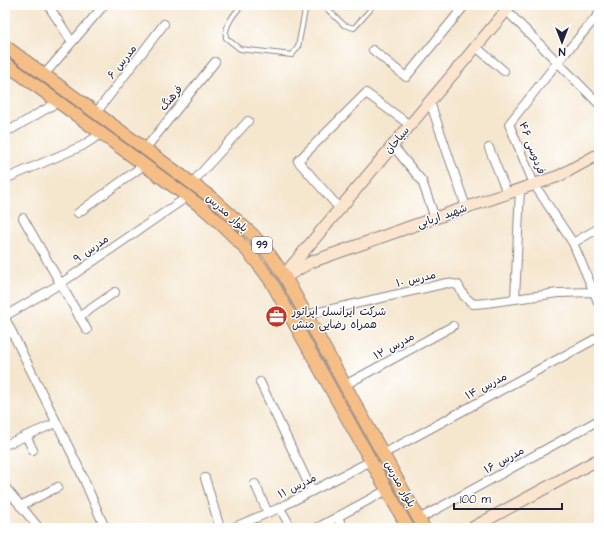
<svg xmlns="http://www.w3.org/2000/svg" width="604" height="533" font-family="'Architects Daughter','Playpen Sans Arabic',sans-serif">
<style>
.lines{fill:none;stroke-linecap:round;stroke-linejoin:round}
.lane-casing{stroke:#8c8484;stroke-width:6}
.street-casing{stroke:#8c8484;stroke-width:10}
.secondary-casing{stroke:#8c8484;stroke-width:13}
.primary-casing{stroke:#8c8484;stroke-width:14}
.lane{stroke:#fff;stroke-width:4}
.street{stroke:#fff;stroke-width:8}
.secondary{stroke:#fbe5cf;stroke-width:11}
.primary{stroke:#f6be87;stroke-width:12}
.labels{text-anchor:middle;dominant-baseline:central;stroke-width:3;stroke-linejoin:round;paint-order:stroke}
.shield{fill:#fff;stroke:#646476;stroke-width:1}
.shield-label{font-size:10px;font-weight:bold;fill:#22223b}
.street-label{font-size:11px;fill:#22223b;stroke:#fff}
.poi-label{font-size:11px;fill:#22223b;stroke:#fff;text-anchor:start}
</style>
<rect width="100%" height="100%" fill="#fff"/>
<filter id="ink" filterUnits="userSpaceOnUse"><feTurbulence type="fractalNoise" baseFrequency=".025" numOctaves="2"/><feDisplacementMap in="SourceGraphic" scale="8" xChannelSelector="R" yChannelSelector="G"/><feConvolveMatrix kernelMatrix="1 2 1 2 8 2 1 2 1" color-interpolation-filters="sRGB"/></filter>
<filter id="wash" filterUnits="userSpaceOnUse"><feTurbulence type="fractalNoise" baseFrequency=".012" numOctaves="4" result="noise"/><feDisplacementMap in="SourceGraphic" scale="16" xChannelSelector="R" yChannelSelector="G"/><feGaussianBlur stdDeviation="0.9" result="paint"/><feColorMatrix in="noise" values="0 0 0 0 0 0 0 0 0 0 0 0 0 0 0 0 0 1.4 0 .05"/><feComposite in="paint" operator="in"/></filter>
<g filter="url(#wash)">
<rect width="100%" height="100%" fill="#f5e6ce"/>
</g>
<g filter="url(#ink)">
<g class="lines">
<defs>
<g id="lane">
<path d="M 242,5 C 234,14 224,26 226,38 L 240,49 L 292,55 L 298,47 L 306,5"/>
<path d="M 323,5 L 344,25 L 354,28 L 370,10 L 371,5"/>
</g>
<g id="street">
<path d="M 48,5 L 72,42"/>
<path d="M 501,5 L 599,104"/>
<path d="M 599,14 L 557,63 L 509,124 L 534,184 L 573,243 L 599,304"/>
<path d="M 476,47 L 504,71"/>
<path d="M 373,50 L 406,77 L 465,5"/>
<path d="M 44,75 L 104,5"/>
<path d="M 430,102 L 466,207"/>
<path d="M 96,113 L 164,24"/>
<path d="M 5,131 L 12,129 L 58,102"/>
<path d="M 393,146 L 422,181 L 435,218"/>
<path d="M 489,148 L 507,193"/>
<path d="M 145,149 L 215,62"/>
<path d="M 5,179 L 82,146 L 101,134"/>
<path d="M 192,183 L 248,121"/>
<path d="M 340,209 L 298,161 L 366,93 L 410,125"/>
<path d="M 78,213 L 144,165"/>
<path d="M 23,218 L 87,330"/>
<path d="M 573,243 L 599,228"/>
<path d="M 515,299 L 520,189"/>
<path d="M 306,315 L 447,283 L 458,285 L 464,296 L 473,304 L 486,303 L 558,293 L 594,292 L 597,295"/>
<path d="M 5,316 L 60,284 L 187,197"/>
<path d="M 79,317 L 115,292"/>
<path d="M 5,318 L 78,466 L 105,528"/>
<path d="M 260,382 L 312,491"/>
<path d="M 345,385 L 453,326"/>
<path d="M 26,436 L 33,450"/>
<path d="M 5,445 L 56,423"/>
<path d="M 383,454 L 599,337"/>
<path d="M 205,478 L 220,528"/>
<path d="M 255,484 L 268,513"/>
<path d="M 5,487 L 39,528"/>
<path d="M 20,506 L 58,487"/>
<path d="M 280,508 L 291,528"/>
<path d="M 337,517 L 344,528"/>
<path d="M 419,519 L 599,420"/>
<path d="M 232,528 L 277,509 L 371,461"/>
<path d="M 317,528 L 387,490"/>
<path d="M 398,528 L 406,524"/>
</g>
<g id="secondary">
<path d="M 284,275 L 511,5"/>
<path d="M 289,275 L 311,262 L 435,218 L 559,176 L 599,154"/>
<path d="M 472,528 L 599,459"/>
</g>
<g id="primary">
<path d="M 5,46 L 212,198 L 253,235 L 270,255 L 284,275 L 424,528"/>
<path d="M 5,63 L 203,208 C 230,231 253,254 272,283 L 408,528"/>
</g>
</defs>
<!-- lane casing -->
<use href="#lane" class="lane-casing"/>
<!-- street casing -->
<use href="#street" class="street-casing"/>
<!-- secondary casing -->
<use href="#secondary" class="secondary-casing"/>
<!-- primary casing -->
<use href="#primary" class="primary-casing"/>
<!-- lane -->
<use href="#lane" class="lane"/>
<!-- street -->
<use href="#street" class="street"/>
<!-- secondary -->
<use href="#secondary" class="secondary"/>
<!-- primary -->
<use href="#primary" class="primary"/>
</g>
</g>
<!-- icons -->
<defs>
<symbol id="office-disc" viewBox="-11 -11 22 22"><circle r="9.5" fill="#c8321e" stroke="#fff"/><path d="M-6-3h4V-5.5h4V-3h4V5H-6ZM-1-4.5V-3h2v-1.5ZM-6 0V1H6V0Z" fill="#fff"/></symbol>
</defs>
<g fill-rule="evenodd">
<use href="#office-disc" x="264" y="304" width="25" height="25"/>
</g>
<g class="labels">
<!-- shield labels -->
<rect class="shield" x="252" y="237" width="20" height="16" rx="3"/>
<g class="shield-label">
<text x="262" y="245">99</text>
</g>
<!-- street labels -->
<g class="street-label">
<text transform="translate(122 62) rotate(-52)">مدرس ۶</text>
<text transform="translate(171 98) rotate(-51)">فرهنگ</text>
<text transform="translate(397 140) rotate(-50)">سیاحان</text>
<text transform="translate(532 148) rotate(69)">فردوسی ۴۶</text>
<text transform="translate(227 213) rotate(41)">بلوار مدرس</text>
<text transform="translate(442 216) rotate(-19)">شهید اربابی</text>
<text transform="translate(91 249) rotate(-35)">مدرس ۹</text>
<text transform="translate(416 279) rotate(-13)">مدرس ۱۰</text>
<text transform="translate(394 346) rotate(-29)">مدرس ۱۲</text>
<text transform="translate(486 386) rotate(-28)">مدرس ۱۴</text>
<text transform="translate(504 460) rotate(-29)">مدرس ۱۶</text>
<text transform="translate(400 484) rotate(61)">بلوار مدرس</text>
<text transform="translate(297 486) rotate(-27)">مدرس ۱۱</text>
</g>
<!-- poi labels -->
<g class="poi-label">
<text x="292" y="311">شرکت ایرانسل اپراتور<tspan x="292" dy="13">همراه رضایی منش</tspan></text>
</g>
</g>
<!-- margin -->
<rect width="604" height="533" fill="none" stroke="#fff" stroke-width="20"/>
<!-- north arrow -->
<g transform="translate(562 42) rotate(180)" stroke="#ffffff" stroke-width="3" paint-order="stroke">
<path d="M0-3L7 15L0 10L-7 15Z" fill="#22223b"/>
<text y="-6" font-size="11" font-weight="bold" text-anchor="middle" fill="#22223b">N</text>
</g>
<!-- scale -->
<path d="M454 503v6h108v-6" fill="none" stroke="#22223b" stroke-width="2"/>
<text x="460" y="503" font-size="12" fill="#22223b" stroke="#ffffff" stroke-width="3" paint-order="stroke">100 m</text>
</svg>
